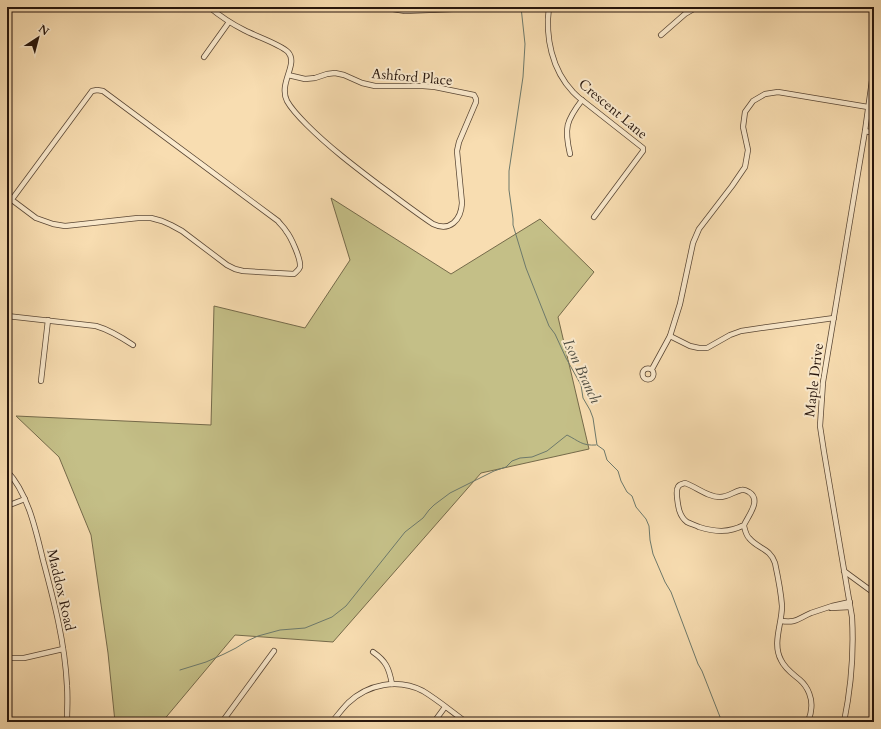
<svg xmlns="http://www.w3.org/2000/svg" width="881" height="729" font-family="Cardo,serif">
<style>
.green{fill:#c4bf87;stroke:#756a4a}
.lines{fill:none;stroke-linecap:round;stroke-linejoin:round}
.stream{stroke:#6d796b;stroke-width:1}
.minor-casing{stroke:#5a4735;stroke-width:6}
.minor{stroke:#fae9cc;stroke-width:4.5}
.labels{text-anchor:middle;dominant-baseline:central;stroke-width:4;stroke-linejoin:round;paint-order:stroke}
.street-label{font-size:14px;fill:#26150c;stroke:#fae9cc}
.water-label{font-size:15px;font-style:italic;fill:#504f43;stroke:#fae9cc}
</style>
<rect width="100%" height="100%" fill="#f8ddb1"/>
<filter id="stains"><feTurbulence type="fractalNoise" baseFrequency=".005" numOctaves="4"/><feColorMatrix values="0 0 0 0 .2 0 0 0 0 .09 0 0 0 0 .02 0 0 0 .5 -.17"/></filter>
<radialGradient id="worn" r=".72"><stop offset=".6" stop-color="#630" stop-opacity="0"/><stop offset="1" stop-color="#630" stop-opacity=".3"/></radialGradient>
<!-- green -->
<path class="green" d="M 331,198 L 451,274 L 540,219 L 594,272 L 558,317 L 589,449 L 481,473 L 333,642 L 235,635 L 162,722 L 115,722 L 108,653 L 91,535 L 59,457 L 16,416 L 211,425 L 214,306 L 305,328 L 350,260 Z"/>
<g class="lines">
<!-- stream -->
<g class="stream">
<path d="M 521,7 L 525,44 L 523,77 L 509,171 L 509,190 L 513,219 L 513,225 L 526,268 L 549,326 L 555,334 L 566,358 L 581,385 L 583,398 L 590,410 L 593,418 L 597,445 L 604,450 L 607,460 L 618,471 L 621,481 L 627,492 L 632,496 L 636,507 L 646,519 L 649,526 L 650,540 L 653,554 L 665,582 L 671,592 L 698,664 L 702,671 L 722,722"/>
<path d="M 180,670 L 206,662 L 224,654 L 236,648 L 247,641 L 258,636 L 280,630 L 305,628 L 332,617 L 346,606 L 405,532 L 423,518 L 429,510 L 434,505 L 450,493 L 494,471 L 506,467 L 512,461 L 520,458 L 532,457 L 547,451 L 567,435 C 579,441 582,446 596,445"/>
</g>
<defs>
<g id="minor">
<path d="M 209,7 C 220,16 232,24 244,30 C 255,36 280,44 288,52 C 299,64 278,83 287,101 C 292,110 300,118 307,125 C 329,147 354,166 379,185 C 397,198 415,212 433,224 C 450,232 461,220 462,203 L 457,151 L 459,142 L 476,102 L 476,99 L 474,95 L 435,87 L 423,86 L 375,86 L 362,83 L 344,75 L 335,73 L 327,74 L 315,78 L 305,79 L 288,75"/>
<path d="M 381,7 L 405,11 L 453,9 L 471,7"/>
<path d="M 549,7 C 545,37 552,70 573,92 C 576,95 579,98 582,100 L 643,148 L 643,151 L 594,217"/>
<path d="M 661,35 L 685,14 L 697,7"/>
<path d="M 204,57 L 229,22"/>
<path d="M 865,131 L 874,133"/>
<path d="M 570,154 C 564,128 566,121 582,100"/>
<path d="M 7,206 L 92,91 L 97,90 L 103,91 L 278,221 C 280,224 284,227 286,231 C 291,237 301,259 300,267 C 299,270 296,272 294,274 L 243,271 L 235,269 L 227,265 L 182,231 L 171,225 L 162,221 L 151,218 L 138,218 L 65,226 L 53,224 L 36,218 L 12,200"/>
<path d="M 7,316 L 96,326 C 110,330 121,337 133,345"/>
<path d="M 670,336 L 690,346 L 699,348 L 707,348 L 730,335 L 741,331 L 761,328 L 834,318"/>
<circle cx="648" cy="374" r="5.5"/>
<path d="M 652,369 L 670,336 L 680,304 L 693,243 L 699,229 L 732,186 L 745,167 L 748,150 L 743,127 L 745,112 L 753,101 L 765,94 L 778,92 L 868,107"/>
<path d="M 41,381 L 48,320"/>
<path d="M 7,471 C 28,493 36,531 43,560 C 54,601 65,643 67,686 C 68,698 67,710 67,722"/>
<path d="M 685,483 C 697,487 707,497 720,497 C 728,497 733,492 741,490 C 744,489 746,490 749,492 C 762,500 748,516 744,525 C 729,533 715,532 699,527 C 695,525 691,524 687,522 C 679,516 678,506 677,497 C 677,494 676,490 678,487 C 679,484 682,484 685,483 Z"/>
<path d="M 7,506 L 25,499"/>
<path d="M 744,526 C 745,530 746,535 749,538 C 758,549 770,548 775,563 C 778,577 781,592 782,606 C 782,624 772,643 781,660 C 785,669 793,674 800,680 C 808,687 813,699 811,710 C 811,714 809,718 808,722"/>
<path d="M 844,571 L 874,593"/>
<path d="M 831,608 L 850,607"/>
<path d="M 781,621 C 797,623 797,619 811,613 C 817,611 823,609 829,607 L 832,606 L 850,602"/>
<path d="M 373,652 C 386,661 389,668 392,684"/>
<path d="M 7,658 L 24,658 L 63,649"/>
<path d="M 222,722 L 274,651"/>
<path d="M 332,722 C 337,716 342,709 348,703 C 368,684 398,678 423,691 C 438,700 452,712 466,722"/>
<path d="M 434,722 L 445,707"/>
<path d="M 844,722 C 851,688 854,652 852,617 L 824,452 L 820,426 L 823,382 L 865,131 L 874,66"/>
</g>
</defs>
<!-- minor casing -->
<use href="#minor" class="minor-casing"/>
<!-- minor -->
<use href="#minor" class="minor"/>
</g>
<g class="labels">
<!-- street labels -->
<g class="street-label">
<text transform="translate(412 77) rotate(5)">Ashford Place</text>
<text transform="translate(613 109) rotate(40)">Crescent Lane</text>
<text transform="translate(814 380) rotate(-83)">Maple Drive</text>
<text transform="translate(61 590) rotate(77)">Maddox Road</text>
</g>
<!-- water labels -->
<g class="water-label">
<text transform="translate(582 371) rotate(65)">Ison Branch</text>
</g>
</g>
<!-- margin -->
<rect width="881" height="729" fill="none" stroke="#f8ddb1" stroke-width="24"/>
<rect x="8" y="8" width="865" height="713" fill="none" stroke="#26150c" stroke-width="2"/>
<rect x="12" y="12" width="857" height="705" fill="none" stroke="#26150c"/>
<!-- north arrow -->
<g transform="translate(38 38) rotate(36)" stroke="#fae9cc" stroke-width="3" paint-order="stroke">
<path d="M0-3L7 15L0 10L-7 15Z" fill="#26150c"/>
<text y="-6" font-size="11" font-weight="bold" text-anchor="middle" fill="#26150c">N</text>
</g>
<rect width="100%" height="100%" filter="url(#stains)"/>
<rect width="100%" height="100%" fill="url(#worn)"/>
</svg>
